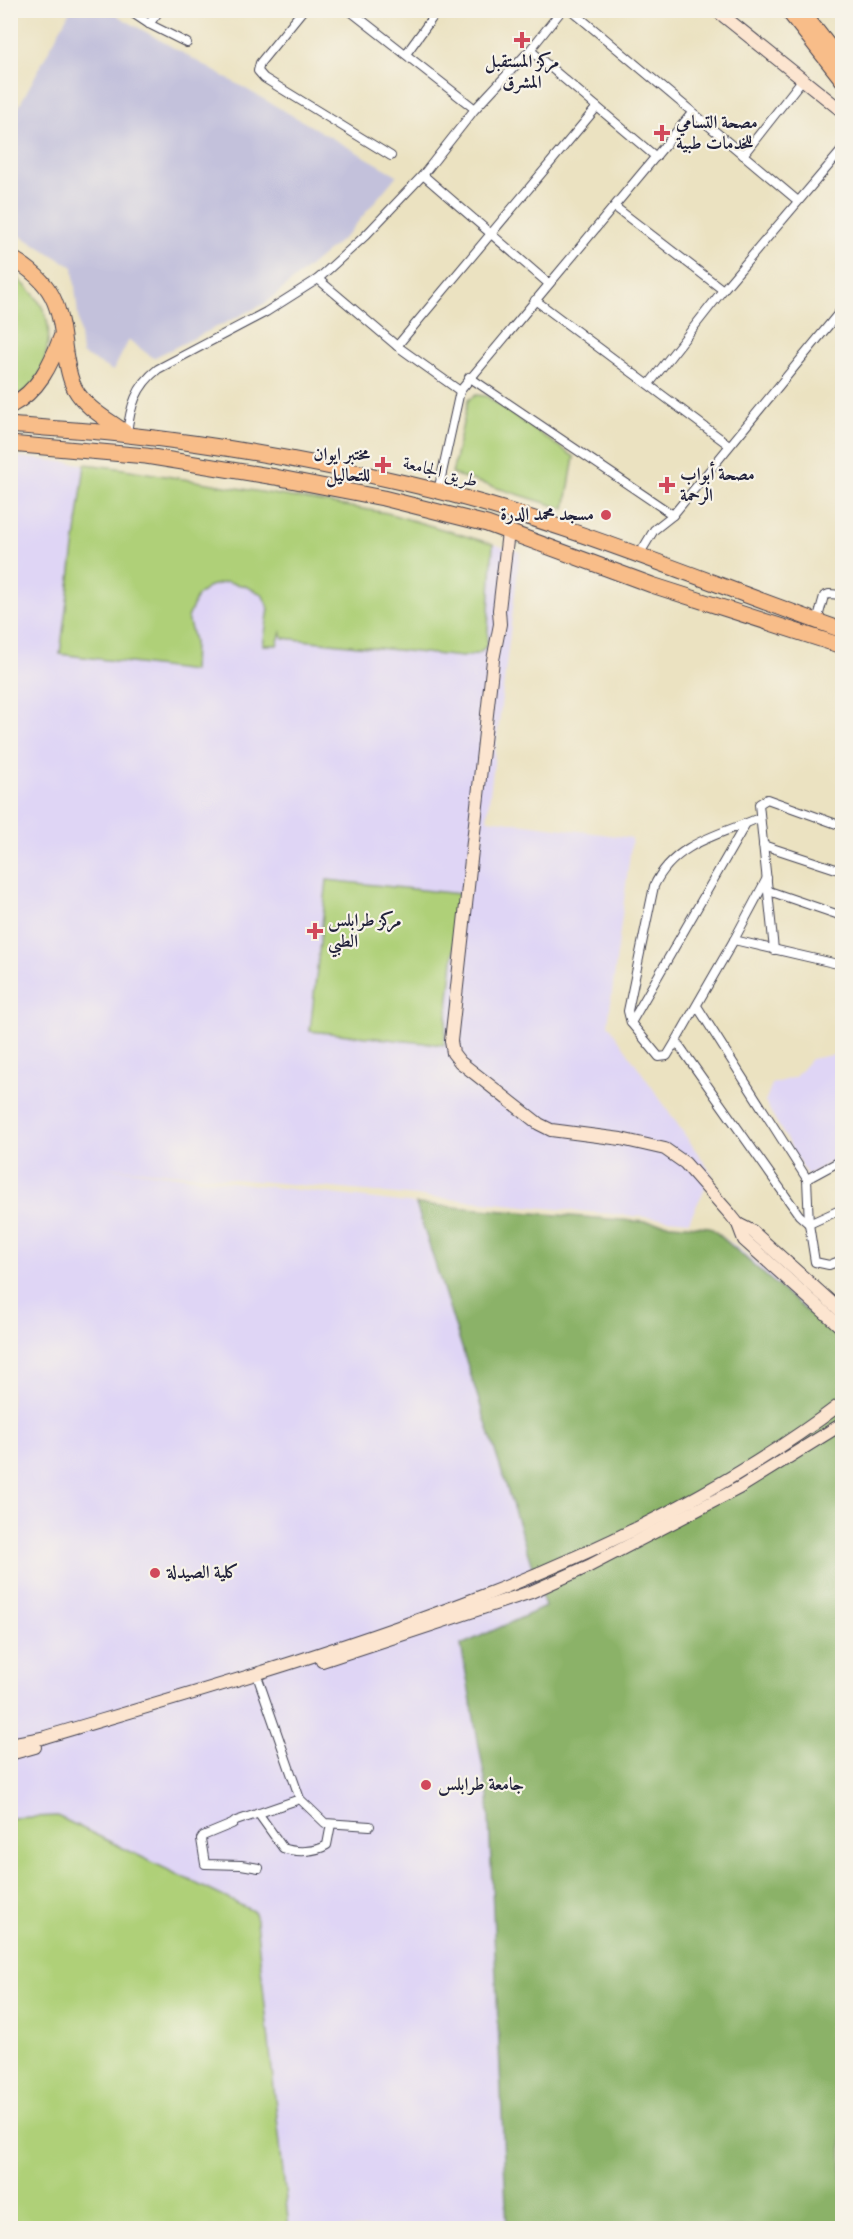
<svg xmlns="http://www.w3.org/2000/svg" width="853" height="2239" font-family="'IM FELL English',Amiri,serif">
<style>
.built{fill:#dfd5f5}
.industrial{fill:#c3c1db}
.green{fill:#afd078;stroke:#68795a;stroke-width:1.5}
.forest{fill:#8bb268;stroke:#566a52;stroke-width:1.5}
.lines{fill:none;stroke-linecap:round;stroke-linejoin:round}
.street-casing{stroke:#403f4f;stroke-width:10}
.secondary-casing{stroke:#403f4f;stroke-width:14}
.primary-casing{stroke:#403f4f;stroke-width:16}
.highway-casing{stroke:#403f4f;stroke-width:17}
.street{stroke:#fff;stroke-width:8}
.secondary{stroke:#fce5d0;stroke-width:12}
.primary{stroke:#f8bd89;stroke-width:14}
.highway{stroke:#f8bd89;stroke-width:15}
.poi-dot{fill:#d1495b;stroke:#f7f3e8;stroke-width:2}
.labels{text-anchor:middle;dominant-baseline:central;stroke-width:4.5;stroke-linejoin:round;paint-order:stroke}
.poi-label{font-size:18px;font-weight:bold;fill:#22223b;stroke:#f7f3e8;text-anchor:start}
.street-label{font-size:18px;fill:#22223b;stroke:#f7f3e8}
</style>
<rect width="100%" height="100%" fill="#f7f3e8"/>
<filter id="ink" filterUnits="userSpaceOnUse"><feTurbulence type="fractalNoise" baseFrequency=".0167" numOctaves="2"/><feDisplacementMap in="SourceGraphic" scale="12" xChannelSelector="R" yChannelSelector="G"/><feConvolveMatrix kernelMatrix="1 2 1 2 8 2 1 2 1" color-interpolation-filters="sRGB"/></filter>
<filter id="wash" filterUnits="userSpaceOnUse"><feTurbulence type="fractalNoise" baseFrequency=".008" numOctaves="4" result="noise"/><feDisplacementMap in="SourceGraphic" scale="24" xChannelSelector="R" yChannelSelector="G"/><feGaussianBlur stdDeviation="1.35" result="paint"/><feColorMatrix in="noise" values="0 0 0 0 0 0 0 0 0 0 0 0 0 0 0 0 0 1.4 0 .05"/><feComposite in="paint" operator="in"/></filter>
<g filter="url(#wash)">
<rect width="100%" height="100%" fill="#ebe2c1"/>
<!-- built -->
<g class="built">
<path d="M 11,456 L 118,468 L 387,513 L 520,552 L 487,819 L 632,838 L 608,1024 L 712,1174 L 689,1221 L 104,1167 L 416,1204 L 710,1227 L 842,1328 L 842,2228 L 11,2228 Z"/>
<path d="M 842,1053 L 842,1156 L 807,1175 L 765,1102 L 772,1084 L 795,1077 L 811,1059 Z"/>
</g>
<!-- industrial -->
<path class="industrial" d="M 70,11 L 109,11 L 397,175 L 347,235 L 266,303 L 153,358 L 129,340 L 113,371 L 82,354 L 73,267 L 11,230 L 11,121 Z"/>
<!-- green -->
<g class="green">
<path d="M 10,273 C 37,292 54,315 47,349 C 45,361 41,373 34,384 C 28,390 18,395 10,400 Z"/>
<path d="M 476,395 L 486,396 L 574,457 L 565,509 L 452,474 L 468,400 Z"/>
<path d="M 85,464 L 118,468 L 387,513 L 493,544 L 487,645 L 480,653 L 462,657 L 283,638 L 281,632 L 277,645 L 263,645 L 269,609 L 262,594 L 245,586 L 227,582 L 210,586 L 197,596 L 188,618 L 194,641 L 193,671 L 60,654 Z"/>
<path d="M 327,880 L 460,894 L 444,1045 L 310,1031 Z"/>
<path d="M 57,1816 L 255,1912 L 289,2228 L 11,2228 L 11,1818 Z"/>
</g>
<!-- forest -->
<path class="forest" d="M 416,1204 L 710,1227 L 842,1342 L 842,2228 L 507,2228 L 488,1796 L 461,1645 L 545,1607 Z"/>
</g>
<g filter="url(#ink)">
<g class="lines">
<defs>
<g id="street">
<path d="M 128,10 L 149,24 L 187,43"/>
<path d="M 303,10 L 260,63 L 258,71 L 264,78 L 391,156"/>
<path d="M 349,10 L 475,109"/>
<path d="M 571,10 L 798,201"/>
<path d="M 149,24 L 160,10"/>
<path d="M 530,50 L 656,157"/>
<path d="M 406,54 L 438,10"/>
<path d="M 743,155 L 802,80"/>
<path d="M 423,175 L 549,284"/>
<path d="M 615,207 L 723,290"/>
<path d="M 318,279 L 397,346 L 460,391"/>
<path d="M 535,300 L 729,445"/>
<path d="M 397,346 L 597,107"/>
<path d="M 469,377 L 673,515"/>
<path d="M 649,384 L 723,290 L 842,150"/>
<path d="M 127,434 C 130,407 136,386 158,369 L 266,312 L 318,279 L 366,235 L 423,175 L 475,109 L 530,50 L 562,10"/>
<path d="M 438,491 L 460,391 L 692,113"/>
<path d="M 639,555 L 654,530 L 673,515 L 842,309"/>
<path d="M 817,621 L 824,596 L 829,594 L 842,595"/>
<path d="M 759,818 C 719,835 674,843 654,886 L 628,1011 L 631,1023 L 659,1057 L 667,1056 L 676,1041 L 734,940 L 767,878"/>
<path d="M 763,845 L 842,871"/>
<path d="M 769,891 L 842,916"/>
<path d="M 734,940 L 842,965"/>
<path d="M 774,950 L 759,804 L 767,799 L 842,826"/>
<path d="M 697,1006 L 807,1179 L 809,1224 L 815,1262 L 829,1265 L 842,1260"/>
<path d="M 631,1023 L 745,825"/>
<path d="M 676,1041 L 799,1215 L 809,1224 L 842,1209"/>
<path d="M 807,1179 L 842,1160"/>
<path d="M 259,1681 L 300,1799 L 325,1823 L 370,1826"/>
<path d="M 258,1813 L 283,1848 C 296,1853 316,1852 327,1845 L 331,1824"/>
<path d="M 259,1868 L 241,1865 L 205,1864 L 201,1839 L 203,1836 L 232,1824 L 236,1821 L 300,1799"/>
</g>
<g id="secondary">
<path d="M 716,10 L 842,111"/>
<path d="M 508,532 L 499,610 L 500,624 L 493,660 L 451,1041 L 453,1053 L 460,1062 L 539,1124 L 551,1130 L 621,1139 L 665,1149 L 685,1163 L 730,1214 L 738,1224 L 744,1240 L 842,1328"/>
<path d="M 738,1224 L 752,1231 L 842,1312"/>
<path d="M 322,1661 L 531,1592 L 589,1566 L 739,1488 L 842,1424"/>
<path d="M 10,1744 L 42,1738 C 314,1657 613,1577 842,1403"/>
<path d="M 10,1754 L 35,1747"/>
</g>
<g id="primary">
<path d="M 787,10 L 842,80"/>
<path d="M 801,10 L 842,62"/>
</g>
<g id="highway">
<path d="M 10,257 C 55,283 59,304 65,352 C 67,364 69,379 75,389 C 86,409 109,420 127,434"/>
<path d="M 10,406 C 39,391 51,364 62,335"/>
<path d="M 10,425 C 50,429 89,430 128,435 C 221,445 314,462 405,483 C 555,517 697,579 842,630"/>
<path d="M 10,444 L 146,456 L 275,477 L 383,498 L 487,524 L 652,585 L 842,646"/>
</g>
</defs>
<!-- street casing -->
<use href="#street" class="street-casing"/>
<!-- secondary casing -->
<use href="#secondary" class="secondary-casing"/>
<!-- primary casing -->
<use href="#primary" class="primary-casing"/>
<!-- highway casing -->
<use href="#highway" class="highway-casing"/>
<!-- street -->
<use href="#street" class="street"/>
<!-- secondary -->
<use href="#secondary" class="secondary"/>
<!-- primary -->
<use href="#primary" class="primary"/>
<!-- highway -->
<use href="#highway" class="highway"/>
</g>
</g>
<!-- markers -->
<g class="poi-dot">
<path d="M519 31h6v6h6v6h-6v6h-6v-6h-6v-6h6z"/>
<path d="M659 124h6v6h6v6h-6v6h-6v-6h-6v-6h6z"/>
<path d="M380 456h6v6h6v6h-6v6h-6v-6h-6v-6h6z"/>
<path d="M664 476h6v6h6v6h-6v6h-6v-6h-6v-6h6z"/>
<circle cx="606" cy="515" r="6"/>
<path d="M312 922h6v6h6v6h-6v6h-6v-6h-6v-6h6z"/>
<circle cx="155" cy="1573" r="6"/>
<circle cx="426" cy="1785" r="6"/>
</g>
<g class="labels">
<!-- poi labels -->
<g class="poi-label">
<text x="522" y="62" text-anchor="middle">مركز المستقبل<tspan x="522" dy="21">المشرق</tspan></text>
<text x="676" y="123">مصحة التسامي<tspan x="676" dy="21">للخدمات طبية</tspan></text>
<text x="370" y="455" text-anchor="end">مختبر ايوان<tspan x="370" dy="21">للتحاليل</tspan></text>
<text x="680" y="475">مصحة أبواب<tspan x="680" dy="21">الرحمة</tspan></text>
<text x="594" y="515" text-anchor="end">مسجد محمد الدرة</text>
<text x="328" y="921">مركز طرابلس<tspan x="328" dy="21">الطبي</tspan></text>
<text x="167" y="1573">كلية الصيدلة</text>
<text x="438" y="1785">جامعة طرابلس</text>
</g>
<!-- street labels -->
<g class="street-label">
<text transform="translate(440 473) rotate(15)">طريق الجامعة</text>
</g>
</g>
<!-- margin -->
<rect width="853" height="2239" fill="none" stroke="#f7f3e8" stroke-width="36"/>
</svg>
